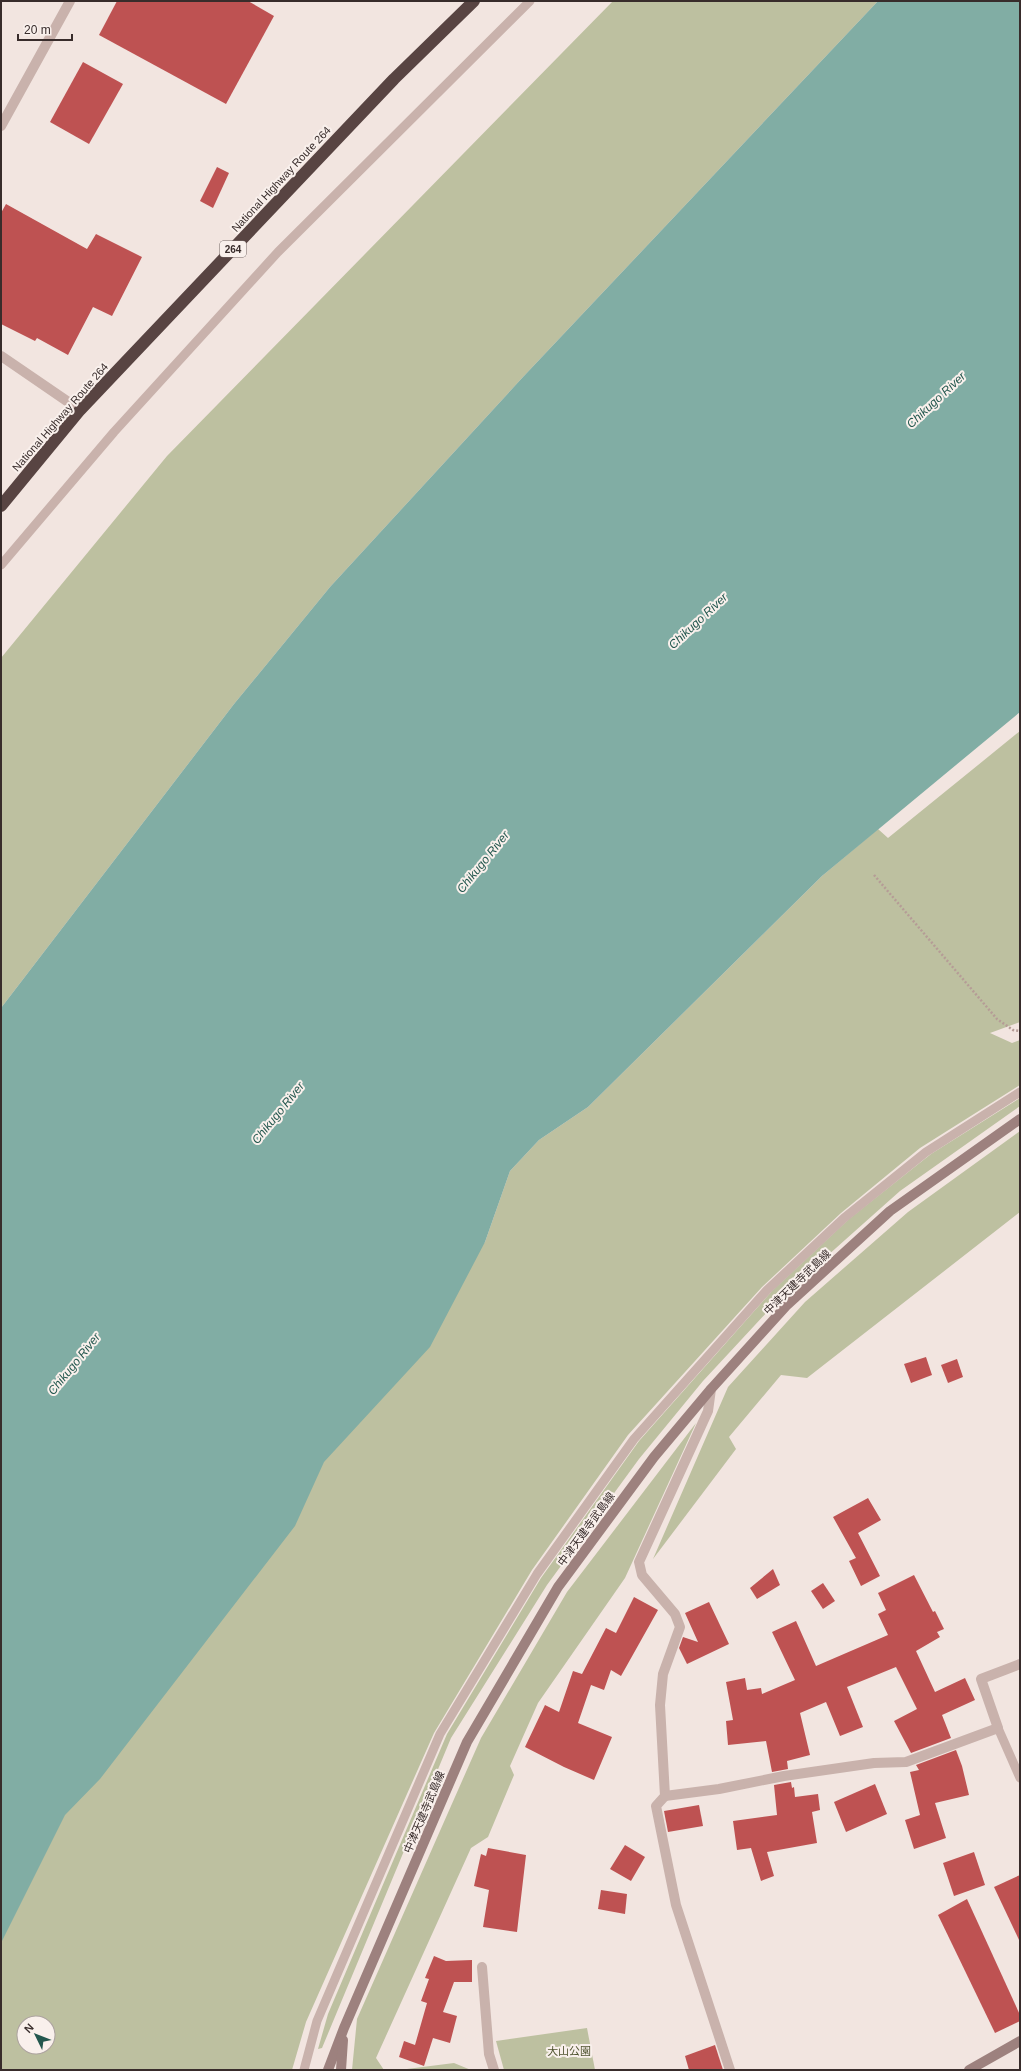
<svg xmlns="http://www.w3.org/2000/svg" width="1021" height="2071" font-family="Arial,'Noto Sans JP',sans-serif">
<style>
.green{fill:#bdc0a0;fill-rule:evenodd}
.water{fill:#81ada4}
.building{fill:#be5252}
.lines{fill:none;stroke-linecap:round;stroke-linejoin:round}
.path{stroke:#b59c96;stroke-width:2.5;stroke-dasharray:2 2;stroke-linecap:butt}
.lane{stroke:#c9b2ac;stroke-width:9}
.street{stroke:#c9b2ac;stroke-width:10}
.secondary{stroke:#9d817e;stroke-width:10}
.highway{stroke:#584442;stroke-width:12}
.labels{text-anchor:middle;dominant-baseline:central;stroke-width:4;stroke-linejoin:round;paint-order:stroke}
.shield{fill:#f9f0ec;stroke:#726765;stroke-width:1}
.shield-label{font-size:10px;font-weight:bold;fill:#382c2b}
.street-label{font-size:11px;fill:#382c2b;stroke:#f9f0ec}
.park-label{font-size:11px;fill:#505430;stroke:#f9f0ec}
.water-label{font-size:12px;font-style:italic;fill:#23574e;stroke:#f9f0ec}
</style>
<rect width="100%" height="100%" fill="#f2e5e0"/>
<!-- green -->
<g class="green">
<path d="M 613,1 L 878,1 L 523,377 L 330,587 L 234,704 L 1,1008 L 1,658 L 167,456 Z"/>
<path d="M 1020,731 L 1020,1022 L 990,1033 L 1012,1043 L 1020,1040 L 1020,1085 L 920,1148 L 841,1213 L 762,1287 L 628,1435 L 532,1570 L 434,1733 L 306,2022 L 292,2070 L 1,2070 L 1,1922 L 48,1801 L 317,1419 L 485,1242 L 510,1171 L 539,1140 L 588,1107 L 822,876 L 878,829 L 888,838 ZM 24,2023 L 48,2023 L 48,2047 L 24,2047 Z"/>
<path d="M 1020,1098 L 1020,1106 L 900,1191 L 781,1297 L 703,1381 L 639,1459 L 547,1585 L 451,1738 L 322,2048 L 318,2049 L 328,2014 L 447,1734 L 541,1578 L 639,1441 L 772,1291 L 849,1219 L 931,1154 Z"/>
<path d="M 1020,1131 L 1020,1212 L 807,1378 L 781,1375 L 729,1437 L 736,1449 L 653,1559 L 728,1387 L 805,1302 L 908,1212 Z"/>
<path d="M 696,1423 L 625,1578 L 538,1703 L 510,1766 L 514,1775 L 488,1837 L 471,1848 L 376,2058 L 384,2070 L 352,2070 L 357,2019 L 481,1738 L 567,1592 Z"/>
<path d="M 587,2028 L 595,2070 L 504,2070 L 496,2041 Z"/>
<path d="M 454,2063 L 471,2070 L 399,2070 Z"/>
</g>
<!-- water -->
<path class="water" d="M 878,1 L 1020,1 L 1020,712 L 822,876 L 588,1107 L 539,1140 L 510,1171 L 485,1242 L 430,1347 L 324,1462 L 295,1526 L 100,1779 L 65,1815 L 1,1943 L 1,1008 L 234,704 L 330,587 L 523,377 Z"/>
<!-- building -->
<g class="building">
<path d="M 117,1 L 248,1 L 274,16 L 226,104 L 99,35 Z"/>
<path d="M 83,62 L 123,84 L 89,144 L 50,122 Z"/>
<path d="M 217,167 L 229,173 L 213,208 L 200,201 Z"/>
<path d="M 6,204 L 87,249 L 96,234 L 142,257 L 112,316 L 93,307 L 68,355 L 37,338 L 35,341 L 1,324 L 1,213 Z"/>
<path d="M 926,1357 L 932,1375 L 911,1383 L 904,1364 Z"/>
<path d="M 957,1359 L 963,1377 L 948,1383 L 941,1365 Z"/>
<path d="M 868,1498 L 881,1520 L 858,1533 L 880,1576 L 861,1586 L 849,1561 L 856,1558 L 833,1517 Z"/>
<path d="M 773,1569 L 780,1585 L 757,1599 L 750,1588 Z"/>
<path d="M 914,1575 L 933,1612 L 935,1611 L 944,1629 L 937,1632 L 940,1637 L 916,1651 L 935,1692 L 965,1678 L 975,1700 L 942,1715 L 951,1738 L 911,1753 L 894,1721 L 917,1709 L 896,1667 L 847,1687 L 863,1727 L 840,1736 L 826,1702 L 800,1713 L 810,1755 L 787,1761 L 788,1769 L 772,1772 L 766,1741 L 728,1745 L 726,1721 L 733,1720 L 726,1682 L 745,1678 L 747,1690 L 761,1688 L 762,1694 L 795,1680 L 772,1632 L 796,1621 L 816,1666 L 888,1635 L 878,1614 L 886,1610 L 878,1593 Z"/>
<path d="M 823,1583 L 835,1601 L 823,1609 L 811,1591 Z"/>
<path d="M 634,1597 L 658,1610 L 621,1676 L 611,1670 L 604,1690 L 591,1685 L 578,1723 L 612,1737 L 594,1780 L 564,1767 L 525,1747 L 545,1705 L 559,1712 L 573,1671 L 582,1674 L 606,1628 L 616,1633 Z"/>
<path d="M 709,1602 L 729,1644 L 687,1664 L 679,1648 L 683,1637 L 698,1642 L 685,1613 Z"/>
<path d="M 956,1750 L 962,1766 L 969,1795 L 935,1803 L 946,1838 L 914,1849 L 905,1820 L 920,1815 L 910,1772 L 919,1770 L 916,1765 Z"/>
<path d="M 791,1782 L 792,1788 L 794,1787 L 795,1797 L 818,1794 L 820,1810 L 812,1812 L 817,1843 L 767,1852 L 774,1876 L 761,1881 L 751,1848 L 737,1850 L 733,1821 L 777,1815 L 774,1785 Z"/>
<path d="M 875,1784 L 887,1814 L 846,1832 L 834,1802 Z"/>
<path d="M 699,1805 L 703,1826 L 668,1832 L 664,1811 Z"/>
<path d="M 625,1845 L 645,1857 L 631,1881 L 610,1869 Z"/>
<path d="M 488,1848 L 526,1855 L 517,1932 L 483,1927 L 489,1890 L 474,1886 L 481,1854 L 486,1856 Z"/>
<path d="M 974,1852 L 985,1885 L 954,1896 L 943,1863 Z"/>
<path d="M 1020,1875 L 1020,1942 L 994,1887 Z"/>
<path d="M 601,1890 L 627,1894 L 625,1914 L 598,1909 Z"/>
<path d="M 967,1899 L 1020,2015 L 1020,2021 L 995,2033 L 938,1915 Z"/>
<path d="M 434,1956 L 446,1961 L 472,1960 L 472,1982 L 454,1982 L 443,2012 L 457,2016 L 450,2043 L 433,2038 L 424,2066 L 399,2057 L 404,2041 L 415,2045 L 427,2003 L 421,2001 L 429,1979 L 425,1978 Z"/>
<path d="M 715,2045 L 723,2070 L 689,2070 L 685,2056 Z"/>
</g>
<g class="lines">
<!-- path -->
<path class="path" d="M 874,875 L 997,1019 L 1013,1030 L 1020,1031"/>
<!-- lane -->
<g class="lane">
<path d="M 1,565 L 114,432 L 278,252 L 530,1"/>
<path d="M 998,1728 L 1020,1778"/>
<path d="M 304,2070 L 317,2021 L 440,1734 L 537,1574 L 634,1439 L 767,1290 L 844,1218 L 926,1152 L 1020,1092"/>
</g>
<!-- street -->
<g class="street">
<path d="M 1,126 L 70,1"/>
<path d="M 1,356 L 80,410"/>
<path d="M 711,1389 L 708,1411 L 639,1562 L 642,1575 L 675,1614 L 680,1627 L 663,1674 L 660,1705 L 665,1796 L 656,1806 L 676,1905 L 730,2070"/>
<path d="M 665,1796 L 719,1789 L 784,1776 L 874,1763 L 906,1762 L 998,1728 L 981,1679 L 1020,1664"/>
<path d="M 482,1967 L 489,2054 L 494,2070"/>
</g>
<!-- secondary -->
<g class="secondary">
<path d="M 328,2070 L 344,2028 L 467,1742 L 558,1587 L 654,1457 L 711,1389 L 787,1305 L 890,1211 L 1020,1119"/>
<path d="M 341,2070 L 343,2040"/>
<path d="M 969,2070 L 1020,2041"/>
</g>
<!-- highway -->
<path class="highway" d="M 1,506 L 80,410 L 394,79 L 474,1"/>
</g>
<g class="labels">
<!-- shield labels -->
<rect class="shield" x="220" y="241" width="26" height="16" rx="3"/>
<g class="shield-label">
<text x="233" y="249">264</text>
</g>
<!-- street labels -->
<g class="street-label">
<text transform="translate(281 179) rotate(-47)">National Highway Route 264</text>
<text transform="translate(60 417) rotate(-49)">National Highway Route 264</text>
<text transform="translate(797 1282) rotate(-44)">中津天建寺武島線</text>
<text transform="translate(586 1529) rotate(-54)">中津天建寺武島線</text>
<text transform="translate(424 1812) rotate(-67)">中津天建寺武島線</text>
</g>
<!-- park labels -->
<g class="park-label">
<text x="569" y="2051">大山公園</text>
</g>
<!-- water labels -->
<g class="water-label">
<text transform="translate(936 400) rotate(-43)">Chikugo River</text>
<text transform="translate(698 621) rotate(-43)">Chikugo River</text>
<text transform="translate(483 862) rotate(-51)">Chikugo River</text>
<text transform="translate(278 1113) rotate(-51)">Chikugo River</text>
<text transform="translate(74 1364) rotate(-51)">Chikugo River</text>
</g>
</g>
<!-- border -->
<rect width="1021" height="2071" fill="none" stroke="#382c2b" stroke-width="4"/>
<!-- north arrow -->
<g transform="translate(36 2035) rotate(313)"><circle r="19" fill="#f9f0ec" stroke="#aca29f"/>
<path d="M0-3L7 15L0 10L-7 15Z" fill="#23574e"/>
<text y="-6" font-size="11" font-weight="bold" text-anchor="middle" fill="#382c2b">N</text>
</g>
<!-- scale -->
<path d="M18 34v6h54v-6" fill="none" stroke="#382c2b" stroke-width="2"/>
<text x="24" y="34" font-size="12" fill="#382c2b" stroke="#f9f0ec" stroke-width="3" paint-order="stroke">20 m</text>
</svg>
